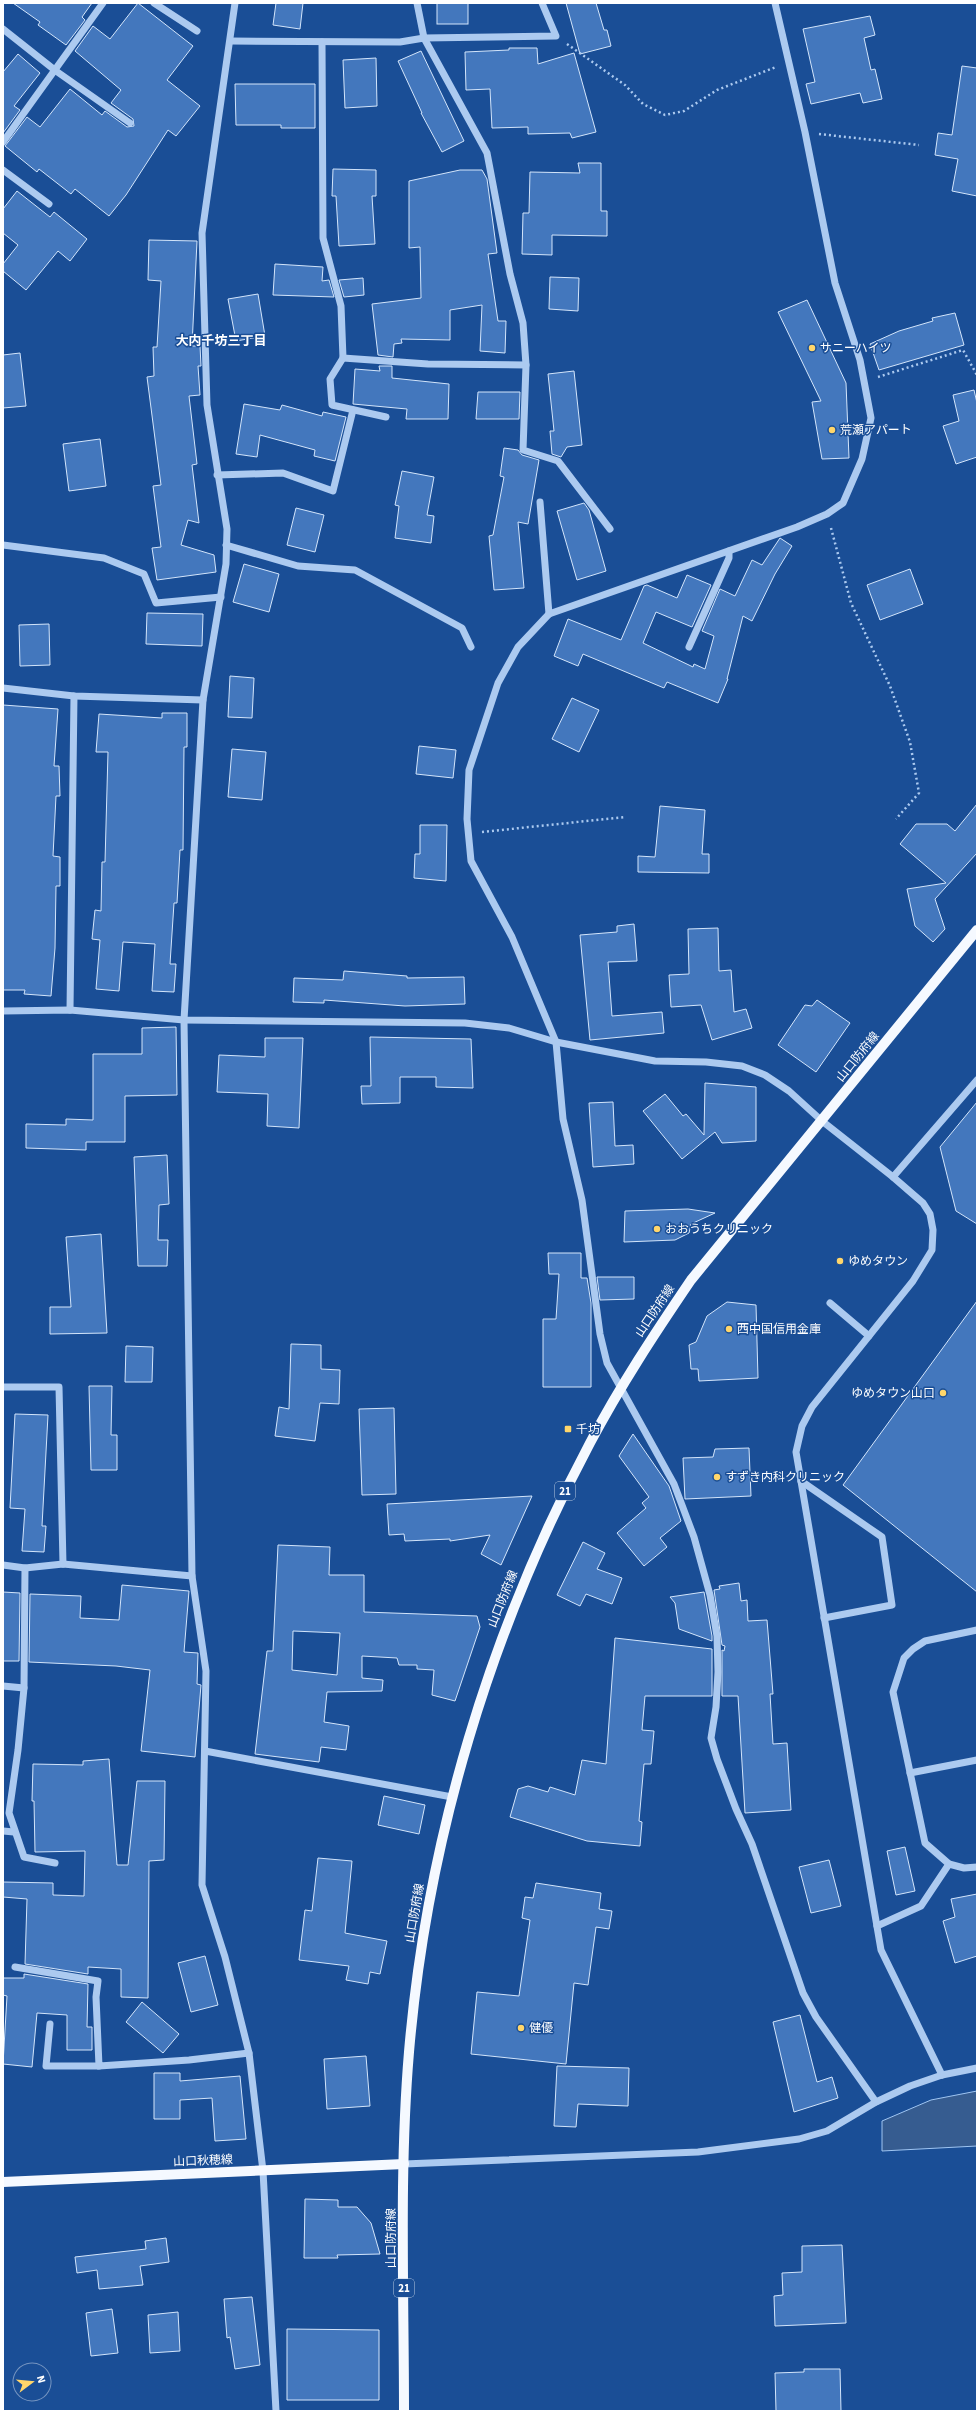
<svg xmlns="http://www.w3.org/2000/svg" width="980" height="2414" font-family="'Source Sans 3','Noto Sans JP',sans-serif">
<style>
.water{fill:#365c90;stroke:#9fc5f2}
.building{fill:#4377bd;stroke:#d3e5fb;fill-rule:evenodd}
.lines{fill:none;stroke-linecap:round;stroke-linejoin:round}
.path{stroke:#accaf0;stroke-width:2.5;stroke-dasharray:2 3;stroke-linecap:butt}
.minor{stroke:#accaf0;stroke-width:7}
.major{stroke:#f5f9ff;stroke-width:10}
.poi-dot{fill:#ffd66b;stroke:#1a4e96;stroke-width:1.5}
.labels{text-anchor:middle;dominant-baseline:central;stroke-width:3;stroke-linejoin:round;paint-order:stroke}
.shield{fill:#1a4e96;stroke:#bacae0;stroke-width:1}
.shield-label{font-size:11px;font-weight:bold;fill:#fff}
.poi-label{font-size:12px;fill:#fff;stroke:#1a4e96;text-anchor:start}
.street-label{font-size:12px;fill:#fff;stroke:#1a4e96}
.neighbourhood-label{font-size:13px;font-weight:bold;fill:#fff;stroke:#1a4e96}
</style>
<rect width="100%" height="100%" fill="#1a4e96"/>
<!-- water -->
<path class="water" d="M 977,2091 L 977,2146 L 882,2151 L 882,2121 L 931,2100 Z"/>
<!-- building -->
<g class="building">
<path d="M 13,3 L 92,3 L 82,17 L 85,20 L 66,45 L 38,25 L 40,22 Z"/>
<path d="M 138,3 L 193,46 L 167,80 L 200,106 L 176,136 L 168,130 L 126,195 L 109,216 L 75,189 L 71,194 L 39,169 L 37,172 L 5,146 L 27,117 L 40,127 L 70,89 L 102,115 L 105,111 L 127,127 L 134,126 L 133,119 L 111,103 L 121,90 L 75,51 L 93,26 L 110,39 Z"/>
<path d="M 276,3 L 303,3 L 300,29 L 273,25 Z"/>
<rect x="437" y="3" width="31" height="21"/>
<path d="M 566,3 L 596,3 L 604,30 L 607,30 L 611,46 L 580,54 Z"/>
<path d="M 870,16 L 875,35 L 864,38 L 871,70 L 875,69 L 882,99 L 863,103 L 860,93 L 811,104 L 806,84 L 815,82 L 803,29 Z"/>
<path d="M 509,48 L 537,48 L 538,64 L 574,53 L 596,132 L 572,138 L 570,133 L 528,134 L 528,127 L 492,128 L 490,89 L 466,90 L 465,52 L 509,50 Z"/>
<path d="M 421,51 L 464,141 L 442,152 L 421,113 L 422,113 L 398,61 Z"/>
<path d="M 18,54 L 40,73 L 14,106 L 20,110 L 3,133 L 3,72 Z"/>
<path d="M 376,58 L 377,106 L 345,108 L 343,60 Z"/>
<path d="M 962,66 L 977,68 L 977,196 L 952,191 L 958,159 L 935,155 L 938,133 L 952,135 Z"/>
<path d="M 235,84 L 315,84 L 315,128 L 281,128 L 281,125 L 236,125 Z"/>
<path d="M 578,163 L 601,163 L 601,211 L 607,211 L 607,236 L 552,235 L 552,255 L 522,254 L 523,213 L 529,213 L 530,172 L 580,173 Z"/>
<path d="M 333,169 L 376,170 L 376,196 L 372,196 L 375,244 L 339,246 L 336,196 L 332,196 Z"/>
<path d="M 460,170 L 482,170 L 487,179 L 497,253 L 488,254 L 498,321 L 506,321 L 505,353 L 480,351 L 482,305 L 450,310 L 450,340 L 401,339 L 402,343 L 394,344 L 393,357 L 378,355 L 372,304 L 421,298 L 420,247 L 409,248 L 409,181 Z"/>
<path d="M 17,191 L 50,217 L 54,212 L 87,239 L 70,261 L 58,251 L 26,290 L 3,271 L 3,264 L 18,245 L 3,233 L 3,209 Z"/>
<path d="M 149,240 L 197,241 L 192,346 L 200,346 L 201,366 L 198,366 L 200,395 L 189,396 L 197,464 L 192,465 L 199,523 L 188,520 L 181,545 L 214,555 L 216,572 L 157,580 L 152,548 L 161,547 L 153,486 L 161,485 L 147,377 L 154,376 L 153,347 L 157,347 L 161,281 L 148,280 Z"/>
<path d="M 275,264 L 323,267 L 322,281 L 329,280 L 334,297 L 273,295 Z"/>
<path d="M 550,277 L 579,278 L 578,311 L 549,309 Z"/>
<path d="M 363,278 L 364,295 L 344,297 L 339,280 Z"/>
<path d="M 258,294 L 265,336 L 236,341 L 228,299 Z"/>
<path d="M 807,300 L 846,383 L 849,458 L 822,459 L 812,402 L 821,401 L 778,312 Z"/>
<path d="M 955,313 L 964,345 L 879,370 L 870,344 L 899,331 L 933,321 L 932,318 Z"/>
<path d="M 20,353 L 26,406 L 3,408 L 3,355 Z"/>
<path d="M 379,366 L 392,366 L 392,378 L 449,384 L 448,419 L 406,419 L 407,409 L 353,404 L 355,369 L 380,371 Z"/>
<path d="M 574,371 L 582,445 L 567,447 L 561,457 L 552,454 L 550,431 L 554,431 L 548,374 Z"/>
<path d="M 974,390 L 977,403 L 977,457 L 956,464 L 943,426 L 959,421 L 953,395 Z"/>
<path d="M 478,392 L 520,392 L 519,419 L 476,419 Z"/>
<path d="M 244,404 L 280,410 L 282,405 L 322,416 L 323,412 L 346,417 L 335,461 L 314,456 L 315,450 L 260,435 L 257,457 L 236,454 Z"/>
<path d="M 100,439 L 106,486 L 69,491 L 63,444 Z"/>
<path d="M 504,448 L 518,450 L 522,455 L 539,460 L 528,524 L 518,522 L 524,588 L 494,590 L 489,536 L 493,535 L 504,477 L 500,476 Z"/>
<path d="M 402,471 L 434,477 L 427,515 L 434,516 L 431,543 L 395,538 L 399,506 L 395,505 Z"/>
<path d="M 584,503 L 589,510 L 606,571 L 577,580 L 557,511 Z"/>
<path d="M 296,508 L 324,515 L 315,552 L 287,545 Z"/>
<path d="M 780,538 L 792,546 L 775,574 L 752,621 L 743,616 L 727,679 L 728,679 L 718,703 L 667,682 L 664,688 L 583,654 L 578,666 L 554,656 L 568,619 L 621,640 L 644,586 L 647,585 L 677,598 L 687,575 L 711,585 L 692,627 L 656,612 L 643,643 L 693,667 L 694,664 L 705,669 L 714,636 L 702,631 L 720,589 L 735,596 L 752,560 L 762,565 Z"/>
<path d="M 244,564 L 279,574 L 269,612 L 233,602 Z"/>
<path d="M 910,569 L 923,604 L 880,620 L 867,585 Z"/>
<path d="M 147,613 L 203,614 L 202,646 L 146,644 Z"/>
<path d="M 49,624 L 50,665 L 20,666 L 19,625 Z"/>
<path d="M 230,676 L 254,678 L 252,718 L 228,717 Z"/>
<path d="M 572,698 L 599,710 L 579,752 L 552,739 Z"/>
<path d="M 3,705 L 58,709 L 54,766 L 59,766 L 60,796 L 56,796 L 53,856 L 60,857 L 60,886 L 56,886 L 55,948 L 51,996 L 24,994 L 25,990 L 3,990 Z"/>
<path d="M 162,713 L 187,713 L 187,747 L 184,747 L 183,850 L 180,850 L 177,903 L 174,903 L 170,964 L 176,964 L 174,992 L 152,991 L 155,944 L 123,942 L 119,991 L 96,989 L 100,940 L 92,939 L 95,910 L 101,911 L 102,862 L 105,862 L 108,752 L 96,752 L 99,714 L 162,718 Z"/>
<path d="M 419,746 L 456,750 L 453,778 L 416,774 Z"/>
<path d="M 232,749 L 266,752 L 262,800 L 228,797 Z"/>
<path d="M 977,804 L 977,853 L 935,899 L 945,929 L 933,942 L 915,926 L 907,889 L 946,883 L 900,844 L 916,824 L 947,824 L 955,831 Z"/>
<path d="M 660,806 L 705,810 L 702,854 L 709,854 L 709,873 L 638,872 L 638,856 L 655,857 Z"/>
<path d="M 420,825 L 447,825 L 446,881 L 414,878 L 415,854 L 420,854 Z"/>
<path d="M 634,924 L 637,961 L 608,962 L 612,1016 L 662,1012 L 664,1033 L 590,1040 L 580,935 L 617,932 L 617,926 Z"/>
<path d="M 718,928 L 719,971 L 731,970 L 734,1012 L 746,1009 L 752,1028 L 712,1040 L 701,1005 L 671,1007 L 669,975 L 689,974 L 688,929 Z"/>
<path d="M 344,971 L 407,976 L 407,978 L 464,977 L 465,1004 L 405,1006 L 324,1000 L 324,1003 L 293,1002 L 294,978 L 343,980 Z"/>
<path d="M 817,1000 L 850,1023 L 816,1072 L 778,1045 L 805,1005 L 812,1006 Z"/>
<path d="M 176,1027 L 177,1095 L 125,1096 L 125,1142 L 86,1142 L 86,1150 L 26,1148 L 26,1124 L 66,1125 L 66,1119 L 93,1120 L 93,1054 L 142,1054 L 142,1028 Z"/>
<path d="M 370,1037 L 471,1039 L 473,1088 L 436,1087 L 436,1077 L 400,1077 L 400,1103 L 362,1104 L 361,1086 L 371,1086 Z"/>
<path d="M 265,1038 L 303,1038 L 299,1128 L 267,1126 L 268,1094 L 217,1092 L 219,1055 L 265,1057 Z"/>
<path d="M 705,1083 L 756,1087 L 756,1141 L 722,1143 L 715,1132 L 682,1159 L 643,1111 L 665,1094 L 683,1116 L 686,1114 L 704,1135 Z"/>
<path d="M 613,1102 L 615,1146 L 633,1145 L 634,1164 L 593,1167 L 589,1103 Z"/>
<path d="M 977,1102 L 977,1224 L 956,1211 L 940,1147 Z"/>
<path d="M 167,1155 L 169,1204 L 159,1205 L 158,1240 L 168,1240 L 167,1266 L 138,1266 L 134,1157 Z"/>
<path d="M 688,1209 L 715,1213 L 691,1224 L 689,1233 L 675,1240 L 624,1242 L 625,1211 Z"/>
<path d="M 101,1234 L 107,1333 L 50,1334 L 50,1307 L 71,1307 L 66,1237 Z"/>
<path d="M 548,1253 L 581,1253 L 581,1278 L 587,1278 L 591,1303 L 591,1387 L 543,1387 L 543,1319 L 556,1319 L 559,1274 L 549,1274 Z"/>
<path d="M 597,1277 L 634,1277 L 634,1299 L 600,1300 Z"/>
<path d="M 977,1301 L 977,1592 L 843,1485 Z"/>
<path d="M 727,1302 L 756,1305 L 758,1378 L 699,1381 L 698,1369 L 691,1369 L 689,1345 L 696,1342 L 707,1316 Z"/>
<path d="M 291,1344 L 321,1345 L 321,1369 L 340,1370 L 339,1404 L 320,1403 L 315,1441 L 275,1436 L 279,1407 L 289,1409 Z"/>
<path d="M 126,1346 L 153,1347 L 152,1382 L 125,1382 Z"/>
<path d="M 89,1386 L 112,1386 L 111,1435 L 117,1435 L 117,1470 L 91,1470 Z"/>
<path d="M 394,1408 L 396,1494 L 362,1495 L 359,1409 Z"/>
<path d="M 15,1414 L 48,1415 L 42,1526 L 46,1526 L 44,1552 L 22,1551 L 25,1509 L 10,1508 Z"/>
<path d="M 633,1434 L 669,1486 L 681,1521 L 660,1538 L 667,1547 L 644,1566 L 617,1533 L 646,1508 L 642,1503 L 649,1497 L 619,1456 Z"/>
<path d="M 749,1448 L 751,1496 L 685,1499 L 683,1458 L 713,1457 L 715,1449 Z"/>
<path d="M 532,1496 L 501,1565 L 481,1554 L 490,1535 L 450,1541 L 450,1539 L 405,1541 L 404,1534 L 389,1535 L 387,1504 Z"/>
<path d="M 583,1542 L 605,1553 L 597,1569 L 622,1578 L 612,1604 L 586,1594 L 580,1606 L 557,1595 Z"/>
<path d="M 278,1545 L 330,1547 L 329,1575 L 364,1575 L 364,1612 L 477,1616 L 480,1627 L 455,1701 L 432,1695 L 434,1670 L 417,1669 L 417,1665 L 399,1665 L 397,1658 L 362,1656 L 362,1678 L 383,1680 L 382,1691 L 327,1692 L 324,1722 L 349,1726 L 346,1750 L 321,1747 L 319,1762 L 255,1754 L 267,1651 L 273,1651 ZM 293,1631 L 340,1633 L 337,1675 L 292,1670 Z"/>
<path d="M 739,1583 L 741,1601 L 747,1600 L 748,1621 L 767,1620 L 773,1694 L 770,1694 L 773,1744 L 787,1743 L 791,1810 L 745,1813 L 738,1696 L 722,1696 L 722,1650 L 724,1651 L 725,1646 L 722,1645 L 714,1590 L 720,1589 L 719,1586 Z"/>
<path d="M 122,1585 L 189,1591 L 184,1652 L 198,1653 L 197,1684 L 201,1685 L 195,1757 L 141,1751 L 150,1670 L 116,1666 L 29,1662 L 30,1594 L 81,1596 L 80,1618 L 119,1620 Z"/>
<path d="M 3,1592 L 20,1593 L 19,1661 L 3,1661 Z"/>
<path d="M 704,1592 L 712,1636 L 712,1641 L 679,1629 L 675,1603 L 670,1597 Z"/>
<path d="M 615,1638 L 712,1649 L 712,1696 L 645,1696 L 642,1730 L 654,1731 L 651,1764 L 644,1764 L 639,1821 L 642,1822 L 640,1846 L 587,1841 L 510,1817 L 518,1789 L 528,1786 L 548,1792 L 550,1787 L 575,1795 L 582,1760 L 606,1764 Z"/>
<path d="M 109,1759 L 117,1865 L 128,1865 L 137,1781 L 165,1781 L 164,1860 L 149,1861 L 148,1998 L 121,1997 L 121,1969 L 88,1967 L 88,1974 L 25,1964 L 27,1899 L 3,1897 L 3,1882 L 53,1883 L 53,1895 L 84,1896 L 85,1851 L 35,1852 L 34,1801 L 32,1801 L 33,1764 L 83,1765 L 83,1761 Z"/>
<path d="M 384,1796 L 425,1805 L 419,1834 L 378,1825 Z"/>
<path d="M 905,1847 L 915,1891 L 896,1895 L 887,1851 Z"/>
<path d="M 318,1858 L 352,1861 L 345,1933 L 387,1941 L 380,1974 L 370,1972 L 368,1984 L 346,1980 L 349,1966 L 299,1960 L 305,1910 L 312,1911 Z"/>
<path d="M 829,1860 L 841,1906 L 811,1913 L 799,1867 Z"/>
<path d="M 536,1883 L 601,1893 L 599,1909 L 612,1911 L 609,1929 L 596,1927 L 588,1985 L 574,1983 L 566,2064 L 471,2054 L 477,1992 L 519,1996 L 530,1920 L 522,1918 L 525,1897 L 533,1898 Z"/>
<path d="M 977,1894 L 977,1956 L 955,1963 L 943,1921 L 955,1917 L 951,1899 Z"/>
<path d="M 205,1956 L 218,2005 L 191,2012 L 178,1963 Z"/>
<path d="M 24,1974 L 88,1984 L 87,2027 L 92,2027 L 92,2050 L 67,2050 L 67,2015 L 37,2013 L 32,2067 L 3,2064 L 7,1996 L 3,1995 L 3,1978 L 24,1978 Z"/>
<path d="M 142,2002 L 179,2034 L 163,2053 L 126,2022 Z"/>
<path d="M 800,2015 L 817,2082 L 832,2077 L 838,2098 L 794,2112 L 773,2022 Z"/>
<path d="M 366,2056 L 370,2106 L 327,2109 L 324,2059 Z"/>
<path d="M 557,2066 L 629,2068 L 628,2106 L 578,2104 L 576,2127 L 554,2126 Z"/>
<path d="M 154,2073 L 180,2073 L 180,2081 L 240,2076 L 246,2139 L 215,2141 L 212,2098 L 180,2100 L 180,2119 L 154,2119 Z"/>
<path d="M 305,2199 L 338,2200 L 338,2207 L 357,2207 L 371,2223 L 380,2254 L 337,2255 L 338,2258 L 304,2258 Z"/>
<path d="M 166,2238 L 169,2262 L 140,2266 L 143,2285 L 99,2289 L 97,2270 L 77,2273 L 75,2257 L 146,2249 L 145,2241 Z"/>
<path d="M 842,2245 L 846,2323 L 775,2326 L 774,2296 L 783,2295 L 782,2273 L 802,2272 L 802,2246 Z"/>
<path d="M 252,2297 L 260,2365 L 235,2369 L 230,2337 L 227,2338 L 224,2299 Z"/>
<path d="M 112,2309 L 118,2353 L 91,2356 L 86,2313 Z"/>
<path d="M 178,2312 L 180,2351 L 150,2353 L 148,2315 Z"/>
<path d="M 287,2329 L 379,2330 L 379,2400 L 287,2400 Z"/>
<path d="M 804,2369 L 840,2369 L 841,2411 L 776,2411 L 775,2373 L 804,2372 Z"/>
</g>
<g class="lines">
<!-- path -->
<g class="path">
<path d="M 567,44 L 625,85 L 643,104 L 665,115 L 684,111 L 717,90 L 776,67"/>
<path d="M 819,134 L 919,145"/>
<path d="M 878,377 L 963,350 L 977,375"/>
<path d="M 831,528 L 851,603 L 890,686 L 910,742 L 919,793 L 896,819"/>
<path d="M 482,832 L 625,817"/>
</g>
<!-- minor -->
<g class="minor">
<path d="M 154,3 L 197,31"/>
<path d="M 235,3 L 202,233 L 207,405 L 227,529 L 226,564 L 203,700 L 184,1020 L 192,1576 L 206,1671 L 202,1885 L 225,1957 L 249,2053 L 263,2171 L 276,2411"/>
<path d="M 417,3 L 424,38 L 487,153 L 510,274 L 523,323 L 526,365 L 523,450 L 558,461 L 610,529"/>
<path d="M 775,3 L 805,132 L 835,283 L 860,360 L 871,418 L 862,459 L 843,503 L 827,514 L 797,527 L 549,614 L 518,647 L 498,683 L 469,770 L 467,819 L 471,861 L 512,937 L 556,1042 L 563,1119 L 582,1200 L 600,1334 L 607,1363 L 674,1484 L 694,1537 L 710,1595 L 717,1636 L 718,1672 L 716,1707 L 711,1738 L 717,1759 L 736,1809 L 752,1844 L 803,1993 L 816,2017 L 876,2102"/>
<path d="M 3,29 L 56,71 L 130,123"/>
<path d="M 231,41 L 400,42 L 424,38 L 556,36 L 542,3"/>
<path d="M 322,42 L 323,238 L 341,306 L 343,358 L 330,379 L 332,405 L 386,417"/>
<path d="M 3,142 L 103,3"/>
<path d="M 3,170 L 49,204"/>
<path d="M 343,358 L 428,364 L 526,365"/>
<path d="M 217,475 L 283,473 L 333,491 L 353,410"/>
<path d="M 540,502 L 549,614"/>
<path d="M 3,545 L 104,558 L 144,574 L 156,603 L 221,597"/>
<path d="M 226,545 L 298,566 L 355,570 L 462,628 L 471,647"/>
<path d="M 689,647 L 729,558 L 729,551"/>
<path d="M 3,688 L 74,696 L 203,700"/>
<path d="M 70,1010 L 74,696"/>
<path d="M 3,1011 L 70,1010 L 184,1020 L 465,1023 L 509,1028 L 556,1042 L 655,1061 L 706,1062 L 742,1066 L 765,1075 L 789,1091 L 822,1121 L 893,1177 L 923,1203 L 930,1214 L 933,1230 L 932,1250 L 913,1281 L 812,1407 L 802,1426 L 796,1452 L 881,1950 L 942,2075"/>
<path d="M 893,1177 L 977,1080"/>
<path d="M 830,1303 L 869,1336"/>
<path d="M 3,1387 L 59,1387 L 63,1564"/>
<path d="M 801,1481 L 882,1537 L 892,1605 L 824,1618"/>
<path d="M 3,1565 L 25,1568 L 63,1564 L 192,1576"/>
<path d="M 25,1568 L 24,1688 L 18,1750 L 9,1813 L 24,1857 L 55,1863"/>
<path d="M 977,1630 L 925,1641 L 913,1649 L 904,1658 L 893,1692 L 925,1843 L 949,1864 L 964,1868 L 977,1867"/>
<path d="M 3,1686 L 24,1688"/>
<path d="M 205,1751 L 452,1797"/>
<path d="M 910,1773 L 977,1760"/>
<path d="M 3,1831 L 14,1832"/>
<path d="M 877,1926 L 921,1906 L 949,1864"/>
<path d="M 15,1967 L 98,1981 L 96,1997 L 99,2066 L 189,2060 L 249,2053"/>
<path d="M 50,2024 L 46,2066 L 99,2066"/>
<path d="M 404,2164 L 698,2152 L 799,2139 L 827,2131 L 876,2102 L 910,2086 L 942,2075 L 977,2068"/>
</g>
<!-- major -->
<g class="major">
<path d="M 3,2182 L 404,2164"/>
<path d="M 404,2411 C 404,2292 399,2171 409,2052 C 427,1840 490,1631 590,1443 C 620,1386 655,1333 691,1280 L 977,930"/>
</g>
</g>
<!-- markers -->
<g class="poi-dot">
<circle cx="812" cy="348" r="4"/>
<circle cx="832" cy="430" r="4"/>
<circle cx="657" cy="1229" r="4"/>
<circle cx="840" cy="1261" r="4"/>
<circle cx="729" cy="1329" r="4"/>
<circle cx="943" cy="1393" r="4"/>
<rect x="564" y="1425" width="8" height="8" rx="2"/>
<circle cx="717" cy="1477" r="4"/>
<circle cx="521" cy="2028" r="4"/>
</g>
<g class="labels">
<!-- shield labels -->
<g class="shield">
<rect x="555" y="1482" width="20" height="18" rx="3"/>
<rect x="394" y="2279" width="20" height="18" rx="3"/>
</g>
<g class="shield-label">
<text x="565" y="1491">21</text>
<text x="404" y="2288">21</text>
</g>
<!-- poi labels -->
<g class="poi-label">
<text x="820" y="348">サニーハイツ</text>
<text x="840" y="430">荒瀬アパート</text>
<text x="665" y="1229">おおうちクリニック</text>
<text x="848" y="1261">ゆめタウン</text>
<text x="737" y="1329">西中国信用金庫</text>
<text x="935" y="1393" text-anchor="end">ゆめタウン山口</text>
<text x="576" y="1429">千坊</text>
<text x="725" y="1477">すずき内科クリニック</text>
<text x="529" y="2028">健優</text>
</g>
<!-- street labels -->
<g class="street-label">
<text transform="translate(858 1057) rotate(-51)">山口防府線</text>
<text transform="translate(655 1311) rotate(-56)">山口防府線</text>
<text transform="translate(503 1599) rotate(-68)">山口防府線</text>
<text transform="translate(415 1913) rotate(-80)">山口防府線</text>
<text transform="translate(203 2161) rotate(-2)">山口秋穂線</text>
<text transform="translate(391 2238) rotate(-90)">山口防府線</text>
</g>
<!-- neighbourhood labels -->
<g class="neighbourhood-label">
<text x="221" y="341">大内千坊三丁目</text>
</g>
</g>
<!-- border -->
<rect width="980" height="2414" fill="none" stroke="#ffffff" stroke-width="8"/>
<!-- north arrow -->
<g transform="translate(32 2382) rotate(74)"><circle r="19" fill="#1a4e96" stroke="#7695c0"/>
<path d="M0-3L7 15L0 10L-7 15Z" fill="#ffd66b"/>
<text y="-6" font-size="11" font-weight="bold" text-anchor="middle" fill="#ffffff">N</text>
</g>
</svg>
